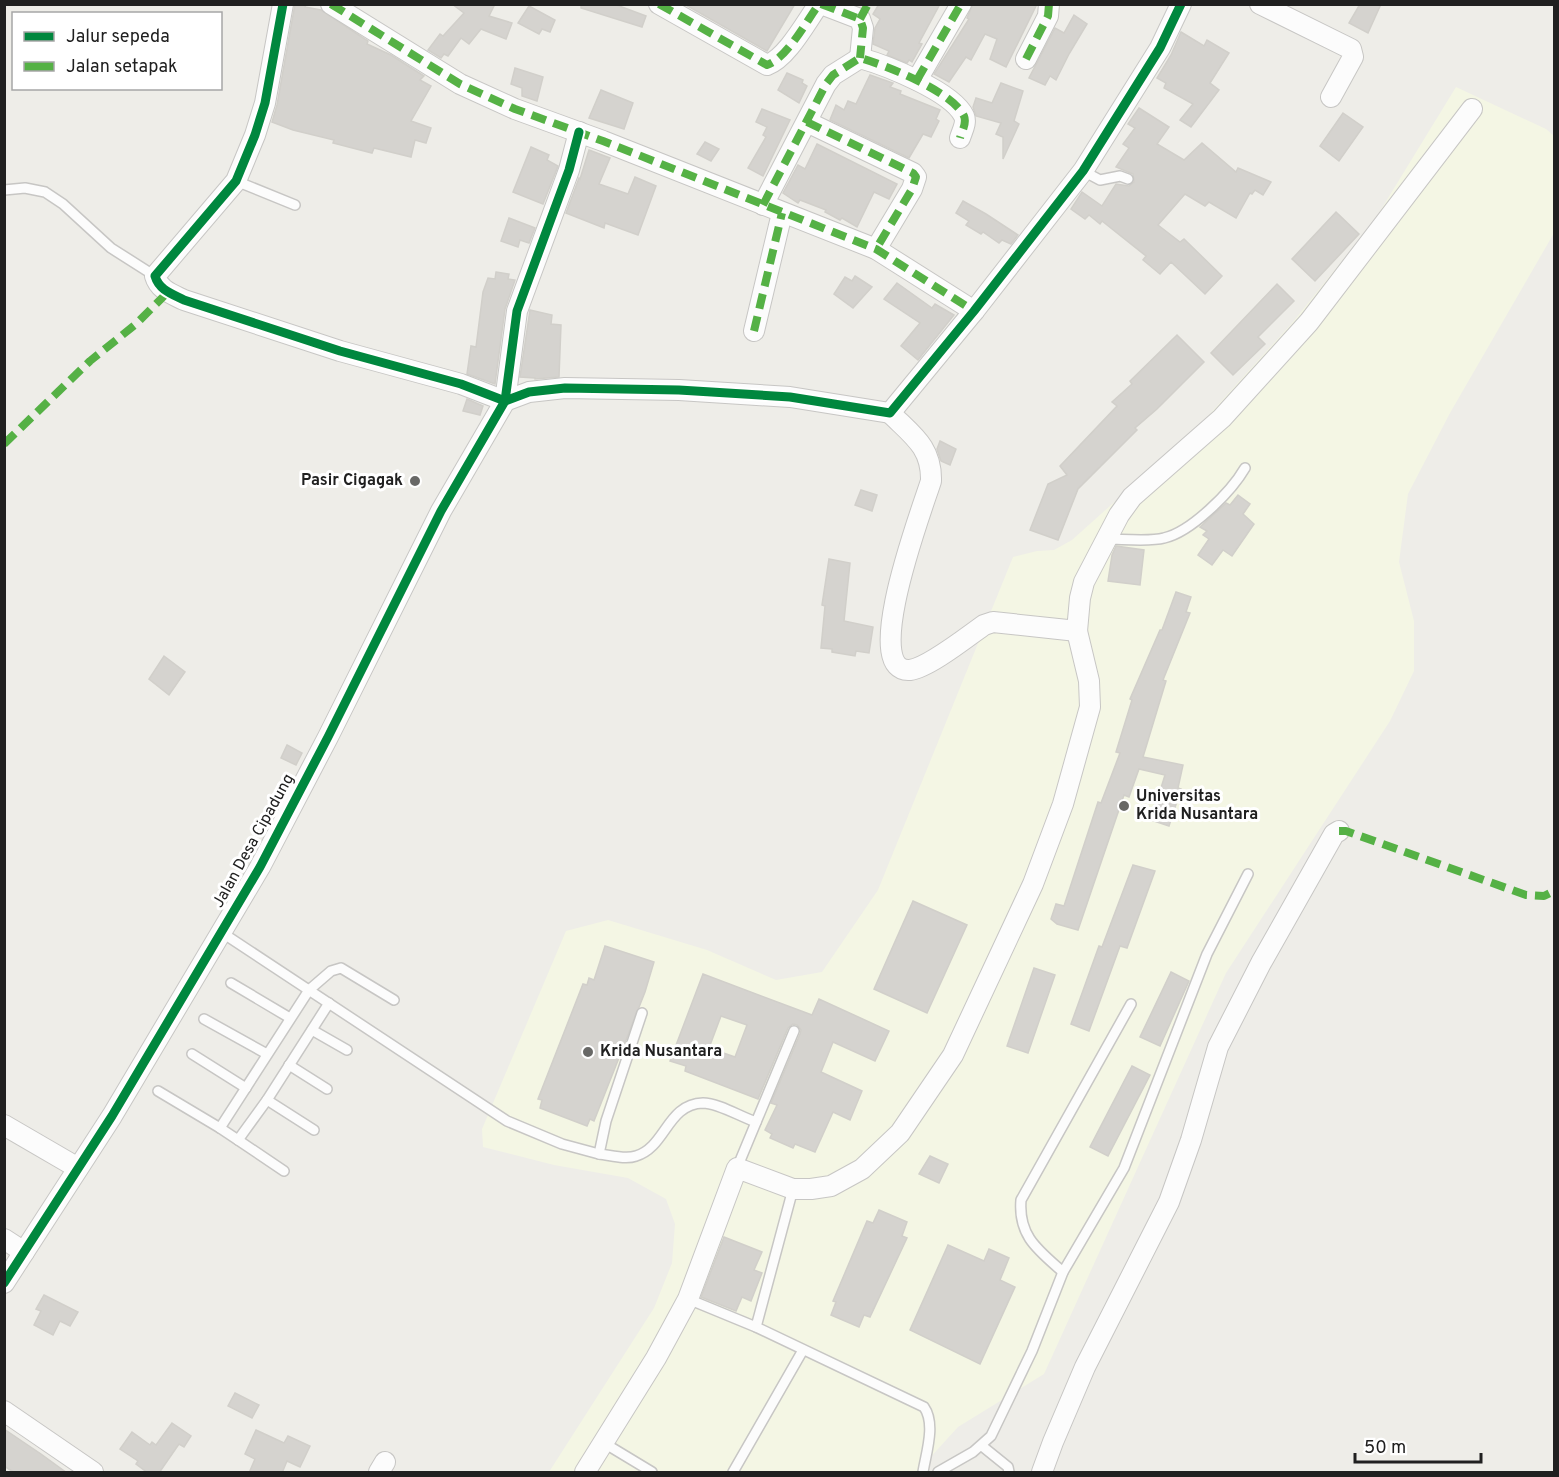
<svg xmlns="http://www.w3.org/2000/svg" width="1559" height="1477" font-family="Overpass,sans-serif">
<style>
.education{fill:#f4f6e4}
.building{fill:#d5d3cf;stroke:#d1cfca;stroke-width:1.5;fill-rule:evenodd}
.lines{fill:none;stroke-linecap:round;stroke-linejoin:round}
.service-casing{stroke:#c7c6c4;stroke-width:12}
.minor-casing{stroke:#c7c6c4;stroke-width:22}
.service{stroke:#fcfcfc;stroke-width:9}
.minor{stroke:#fcfcfc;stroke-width:20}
.quiet{stroke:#55b145;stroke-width:8;stroke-dasharray:15 8;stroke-linecap:butt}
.cycleway-casing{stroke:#fff;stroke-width:13}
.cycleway{stroke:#00873e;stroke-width:9}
.poi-dot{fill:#686866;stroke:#fff;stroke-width:2}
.labels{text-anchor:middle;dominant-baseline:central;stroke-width:6;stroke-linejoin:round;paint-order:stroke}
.poi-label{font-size:16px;font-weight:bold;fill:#202020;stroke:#fff;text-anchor:start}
.street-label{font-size:16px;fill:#202020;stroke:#fff}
</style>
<rect width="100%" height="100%" fill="#eeede8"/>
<!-- education -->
<path class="education" d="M 1456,87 L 1546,129 L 1554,136 L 1554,233 L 1450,413 L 1408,494 L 1399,562 L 1414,621 L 1414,671 L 1390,721 L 1226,973 L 1044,1374 L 958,1427 L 917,1472 L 549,1472 L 654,1308 L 672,1263 L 675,1224 L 666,1199 L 628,1178 L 554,1165 L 483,1147 L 482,1129 L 566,931 L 608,920 L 707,950 L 776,980 L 822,972 L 878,890 L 1013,557 L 1037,551 L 1054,550 L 1072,540 L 1198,427 L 1293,322 L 1374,221 Z"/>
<!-- building -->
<g class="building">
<path d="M 295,4 L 306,4 L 305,7 L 321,10 L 368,41 L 367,44 L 391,55 L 424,76 L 420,80 L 431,86 L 411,121 L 431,128 L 426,143 L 415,140 L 411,157 L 374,148 L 372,153 L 333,143 L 334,140 L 293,130 L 272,122 L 277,105 Z"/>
<path d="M 452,4 L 495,4 L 489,16 L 512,23 L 506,39 L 481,29 L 469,44 L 461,38 L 448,56 L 444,54 L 441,58 L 428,50 L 440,34 L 443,36 L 464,13 Z"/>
<path d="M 581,4 L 614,4 L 646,16 L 642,27 L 581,8 Z"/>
<path d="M 684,4 L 795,4 L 767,51 Z"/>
<path d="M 879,4 L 940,4 L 919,43 L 922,44 L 912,62 L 909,60 L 907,63 L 887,55 L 889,51 L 873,44 L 875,28 L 880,19 L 873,14 Z"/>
<path d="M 973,4 L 1037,4 L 1006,67 L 990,59 L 997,39 L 985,34 L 971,60 L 966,57 L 949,82 L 934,74 L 969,19 L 967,18 Z"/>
<path d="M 1360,4 L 1381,4 L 1368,33 L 1349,23 Z"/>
<path d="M 529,6 L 555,20 L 550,32 L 542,29 L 539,34 L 518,23 Z"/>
<path d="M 1074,15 L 1087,24 L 1069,54 L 1056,80 L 1050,76 L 1045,85 L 1029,78 L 1055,28 L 1064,33 Z"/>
<path d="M 1181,32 L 1204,46 L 1207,40 L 1229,53 L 1210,83 L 1219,90 L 1191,127 L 1180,120 L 1193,104 L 1164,88 L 1166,83 L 1157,78 L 1171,55 Z"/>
<path d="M 515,68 L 543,77 L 537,101 L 522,96 L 522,88 L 511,84 Z"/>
<path d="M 787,73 L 803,80 L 802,83 L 807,86 L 799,103 L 778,90 Z"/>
<path d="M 870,75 L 893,83 L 890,87 L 901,91 L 900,94 L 940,110 L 936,119 L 939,121 L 931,137 L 923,134 L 909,158 L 830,120 L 836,105 L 844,110 L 848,101 L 856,104 Z"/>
<path d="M 1001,83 L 1023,91 L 1014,121 L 1019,124 L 1003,159 L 1003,137 L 996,134 L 1001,123 L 976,116 L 973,107 L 976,98 L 992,103 Z"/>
<path d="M 601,90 L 633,103 L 624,129 L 589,118 Z"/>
<path d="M 1139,108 L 1169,127 L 1157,144 L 1184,160 L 1202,143 L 1236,172 L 1238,168 L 1271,182 L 1263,195 L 1255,190 L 1252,194 L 1250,193 L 1236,218 L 1209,202 L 1205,206 L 1185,194 L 1158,225 L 1180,242 L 1184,239 L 1222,276 L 1205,294 L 1171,262 L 1160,274 L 1143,260 L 1146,256 L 1102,221 L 1100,224 L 1089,215 L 1085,219 L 1071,209 L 1082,192 L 1102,206 L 1116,184 L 1129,186 L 1134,182 L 1133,174 L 1116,167 L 1129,148 L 1123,144 L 1135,128 L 1128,124 Z"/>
<path d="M 762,109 L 790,120 L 763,176 L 748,168 L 766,137 L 763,135 L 767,127 L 756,122 Z"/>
<path d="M 1343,113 L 1363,127 L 1339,161 L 1320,146 Z"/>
<path d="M 705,142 L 719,149 L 711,161 L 697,154 Z"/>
<path d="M 817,144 L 897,184 L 889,199 L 874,192 L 857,227 L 842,218 L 840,220 L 825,212 L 826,210 L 800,200 L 798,203 L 783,193 L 798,165 L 805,169 Z"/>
<path d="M 531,147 L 549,155 L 547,160 L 558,166 L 543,204 L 513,192 Z"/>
<path d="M 589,150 L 610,158 L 599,184 L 628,194 L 635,177 L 656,186 L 638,235 L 605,223 L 604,228 L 566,213 L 579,178 L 580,179 Z"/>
<path d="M 963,201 L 986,214 L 1018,235 L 1011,244 L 1002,240 L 999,243 L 983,232 L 981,234 L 966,225 L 969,221 L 956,213 Z"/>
<path d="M 1336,212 L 1359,234 L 1315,281 L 1292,259 Z"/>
<path d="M 509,218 L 535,228 L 529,243 L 520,240 L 518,247 L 501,241 Z"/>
<path d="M 496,272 L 509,274 L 508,279 L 515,280 L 505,309 L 495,384 L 467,374 L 471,346 L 476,347 L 483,292 L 488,278 L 495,279 Z"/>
<path d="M 855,276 L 872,287 L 853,308 L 834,294 L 845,277 L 852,281 Z"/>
<path d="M 897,283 L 932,308 L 935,304 L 954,315 L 918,360 L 901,346 L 920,323 L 884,299 Z"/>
<path d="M 1277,284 L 1294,301 L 1258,337 L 1265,344 L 1233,375 L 1211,353 Z"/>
<path d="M 530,310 L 552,315 L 551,324 L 561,325 L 559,377 L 535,379 L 535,378 L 520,377 Z"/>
<path d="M 1177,335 L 1204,362 L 1157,409 L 1135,428 L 1137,430 L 1078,489 L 1058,540 L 1030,530 L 1048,484 L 1067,475 L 1060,466 L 1117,406 L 1112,402 L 1132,384 L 1130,381 Z"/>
<path d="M 467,399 L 483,406 L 480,415 L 463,411 Z"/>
<path d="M 940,441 L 956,449 L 950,465 L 941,461 L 937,449 Z"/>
<path d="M 861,490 L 877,495 L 872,511 L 855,505 Z"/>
<path d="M 1238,495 L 1250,504 L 1243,514 L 1254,524 L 1232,556 L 1223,550 L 1212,565 L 1198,555 L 1209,539 L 1203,535 L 1207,531 L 1200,527 L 1226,503 L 1230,505 Z"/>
<path d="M 1116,546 L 1144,550 L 1140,585 L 1108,581 L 1112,555 Z"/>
<path d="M 829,559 L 850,563 L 844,621 L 873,627 L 869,653 L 856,651 L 855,656 L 832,652 L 832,649 L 821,648 L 825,606 L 822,605 Z"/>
<path d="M 1176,592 L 1191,597 L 1186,612 L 1190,613 L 1163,680 L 1166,681 L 1143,757 L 1183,765 L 1178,788 L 1181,789 L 1169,826 L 1151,820 L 1165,775 L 1139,769 L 1129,797 L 1124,795 L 1078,930 L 1057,924 L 1051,919 L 1056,904 L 1064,906 L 1098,802 L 1101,803 L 1120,753 L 1116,752 L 1132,700 L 1130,699 L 1160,630 L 1162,630 Z"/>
<path d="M 164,656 L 185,672 L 169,695 L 149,679 Z"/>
<path d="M 287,745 L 302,753 L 296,765 L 281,758 Z"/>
<path d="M 1133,865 L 1155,871 L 1127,948 L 1120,946 L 1089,1031 L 1071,1024 L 1099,946 L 1102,947 Z"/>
<path d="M 913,901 L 967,925 L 927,1013 L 874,989 Z"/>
<path d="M 605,946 L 654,962 L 645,992 L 594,1121 L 590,1119 L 587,1126 L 540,1108 L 542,1100 L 538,1099 L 583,984 L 587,985 L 589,978 L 594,980 Z"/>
<path d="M 1034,968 L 1055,975 L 1028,1053 L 1007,1046 Z"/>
<path d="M 1171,972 L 1189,981 L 1160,1046 L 1140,1037 Z"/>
<path d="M 703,974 L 812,1015 L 819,999 L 889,1031 L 875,1061 L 833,1042 L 821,1072 L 862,1091 L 850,1120 L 833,1112 L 815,1152 L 795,1144 L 793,1148 L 770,1138 L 772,1134 L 765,1130 L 777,1105 L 771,1103 L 800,1034 L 801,1030 L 797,1025 L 793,1024 L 788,1028 L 758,1099 L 685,1071 L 686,1066 L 670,1061 ZM 721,1016 L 747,1025 L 735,1057 L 709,1048 Z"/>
<path d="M 1132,1066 L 1150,1075 L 1108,1156 L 1090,1147 Z"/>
<path d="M 930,1156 L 948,1164 L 939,1183 L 919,1174 Z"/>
<path d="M 879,1210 L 907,1222 L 902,1236 L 907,1238 L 870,1317 L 864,1315 L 859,1327 L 831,1315 L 836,1302 L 833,1301 L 867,1221 L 873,1223 Z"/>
<path d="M 724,1237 L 762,1252 L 754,1270 L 762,1273 L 751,1301 L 742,1297 L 736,1311 L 701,1297 Z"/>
<path d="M 948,1245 L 984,1261 L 989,1249 L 1009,1258 L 1000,1280 L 1015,1287 L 980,1364 L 910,1330 Z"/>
<path d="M 44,1295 L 78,1312 L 70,1326 L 60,1321 L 53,1335 L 34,1325 L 41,1311 L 36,1309 Z"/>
<path d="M 235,1393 L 259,1405 L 252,1418 L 228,1406 Z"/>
<path d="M 172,1423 L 191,1436 L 184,1447 L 179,1444 L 159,1473 L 148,1473 L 136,1464 L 138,1461 L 120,1449 L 132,1432 L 150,1445 L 152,1442 L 156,1445 Z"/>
<path d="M 4,1429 L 41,1454 L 67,1473 L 15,1473 L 4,1466 Z"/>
<path d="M 256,1430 L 284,1443 L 288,1436 L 310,1446 L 300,1467 L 287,1461 L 282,1473 L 249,1473 L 255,1459 L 245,1454 Z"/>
</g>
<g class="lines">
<defs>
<g id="service">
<path d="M 1083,171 L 1100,180 L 1120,176 L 1128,179"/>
<path d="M 236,181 L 295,205"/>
<path d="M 4,190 L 25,188 L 45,192 L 63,204 L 111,248 L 155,276"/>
<path d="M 1107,539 C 1122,539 1150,542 1164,538 C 1191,532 1231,492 1245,468"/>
<path d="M 221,932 L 507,1121 L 562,1144 L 599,1154"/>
<path d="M 231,983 L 290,1018"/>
<path d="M 329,1003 L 267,1100 L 238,1140 L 220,1128 L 309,990 L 331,971 L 341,968 L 394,1000"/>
<path d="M 642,1013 L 606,1121 L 599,1154 C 610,1155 625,1160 636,1156 C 666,1147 667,1104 703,1103 C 718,1103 741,1117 756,1122"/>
<path d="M 204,1019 L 267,1054"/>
<path d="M 312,1030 L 347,1050"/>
<path d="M 192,1054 L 246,1088"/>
<path d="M 289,1065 L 327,1089"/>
<path d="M 158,1091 L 220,1128"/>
<path d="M 267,1100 L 314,1130"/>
<path d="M 238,1140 L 284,1171"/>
<path d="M 737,1168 L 794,1031"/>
<path d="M 1063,1272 C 1038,1250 1018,1236 1021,1200 L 1131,1004"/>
<path d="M 688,1299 L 756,1327 L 924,1407 C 936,1424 926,1453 923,1472"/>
<path d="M 756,1327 L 793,1189"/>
<path d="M 604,1443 L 652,1472"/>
<path d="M 982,1446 L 1008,1467 L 1009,1472"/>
<path d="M 733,1472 L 803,1350"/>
<path d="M 938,1472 L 973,1452 L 991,1436 L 1032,1351 L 1063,1272 L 1124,1168 L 1207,954 L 1248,874"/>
</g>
<g id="minor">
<path d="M 283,4 L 265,103 L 255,135 L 236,181 L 155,276 C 159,290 172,294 184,300 L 340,351 L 461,384 L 505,401 L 529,392 L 565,388 L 679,390 L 790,397 L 890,413 L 974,311 L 1083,171 L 1160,48 L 1181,4"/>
<path d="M 331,4 L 460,84 L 515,109 L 603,141 L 876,249 L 974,311"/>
<path d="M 659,4 L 767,65 C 787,58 806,22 819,4"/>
<path d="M 821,4 L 860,19 L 863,28 L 860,58"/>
<path d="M 1260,4 L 1351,49 L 1353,57 L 1331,97"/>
<path d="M 1026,59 L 1048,16 L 1049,4"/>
<path d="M 917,80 L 961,4"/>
<path d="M 807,122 L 913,173 L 916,177 L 912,189 L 876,249"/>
<path d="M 763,205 L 826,84 L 833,75 L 860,58 C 885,65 952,91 964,116 C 967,123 962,131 960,138"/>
<path d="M 754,331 L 782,213"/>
<path d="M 890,413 C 912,435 932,447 931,481 C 924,504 859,674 910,670 C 928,668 967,637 984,625 L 993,622 L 1077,631 L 1080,598 L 1084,582 L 1119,515 L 1132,497 L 1222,418 L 1309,322 L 1472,109"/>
<path d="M 4,1125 L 78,1168"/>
<path d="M 4,1239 L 24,1252"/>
<path d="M 4,1283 L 112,1116 L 260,867 L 328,737 L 441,511 L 505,401 L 517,311 L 569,170 L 579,132"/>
<path d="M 4,1411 L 93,1472"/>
<path d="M 379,1472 L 385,1462"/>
<path d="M 585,1472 L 656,1358 L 688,1299 L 737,1168 L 793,1189 L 811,1189 L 831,1186 L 862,1169 L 900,1133 L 953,1055 L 1033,884 L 1063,804 L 1090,707 L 1089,681 L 1077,631"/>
<path d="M 1042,1472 L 1053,1442 L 1085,1367 L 1169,1202 L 1191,1140 L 1218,1047 L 1261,963 L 1334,834 L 1339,831"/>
</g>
</defs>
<!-- service casing -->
<use href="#service" class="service-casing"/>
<!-- minor casing -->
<use href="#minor" class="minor-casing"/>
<!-- service -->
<use href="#service" class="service"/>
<!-- minor -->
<use href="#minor" class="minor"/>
<!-- quiet -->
<g class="quiet">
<path d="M 331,4 L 460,84 L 515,109 L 603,141 L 876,249 L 974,311"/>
<path d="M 659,4 L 767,65 C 787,58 806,22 819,4"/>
<path d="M 821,4 L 860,19 L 863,28 L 860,58"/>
<path d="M 860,19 L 868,4"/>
<path d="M 1026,59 L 1048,16 L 1049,4"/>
<path d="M 917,80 L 961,4"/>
<path d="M 807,122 L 913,173 L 916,177 L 912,189 L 876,249"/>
<path d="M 763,205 L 826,84 L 833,75 L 860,58 C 885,65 952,91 964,116 C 967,123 962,131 960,138"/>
<path d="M 754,331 L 782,213"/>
<path d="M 4,444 L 90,361 L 136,324 L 168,292"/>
<path d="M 1339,831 L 1346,831 L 1526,895 L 1544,896 L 1554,891"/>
</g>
<defs>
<g id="cycleway">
<path d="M 283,4 L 265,103 L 255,135 L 236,181 L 155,276 C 159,290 172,294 184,300 L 340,351 L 461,384 L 505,401 L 529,392 L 565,388 L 679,390 L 790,397 L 890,413 L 974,311 L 1083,171 L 1160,48 L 1181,4"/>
<path d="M 4,1283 L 112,1116 L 260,867 L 328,737 L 441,511 L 505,401 L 517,311 L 569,170 L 579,132"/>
</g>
</defs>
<!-- cycleway casing -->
<use href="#cycleway" class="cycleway-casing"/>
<!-- cycleway -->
<use href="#cycleway" class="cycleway"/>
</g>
<!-- markers -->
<g class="poi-dot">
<circle cx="415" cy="481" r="6"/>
<circle cx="1124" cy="806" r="6"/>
<circle cx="588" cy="1052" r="6"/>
</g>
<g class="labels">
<!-- poi labels -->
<g class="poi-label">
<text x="403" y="481" text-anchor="end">Pasir Cigagak</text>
<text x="1136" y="797">Universitas<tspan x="1136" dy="18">Krida Nusantara</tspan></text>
<text x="600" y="1052">Krida Nusantara</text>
</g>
<!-- street labels -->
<g class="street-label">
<text transform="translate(254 841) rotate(-61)">Jalan Desa Cipadung</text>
</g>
</g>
<!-- border -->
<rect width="1559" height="1477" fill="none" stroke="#202020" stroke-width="12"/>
<!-- legend -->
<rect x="12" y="12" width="210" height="78" fill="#ffffff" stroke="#a6a6a6" stroke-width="1.5"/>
<rect x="24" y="32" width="30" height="9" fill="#00873e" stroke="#a6a6a6" stroke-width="1.5"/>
<text x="66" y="42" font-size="18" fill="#202020">Jalur sepeda</text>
<rect x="24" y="62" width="30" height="9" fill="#55b145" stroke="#a6a6a6" stroke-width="1.5"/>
<text x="66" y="72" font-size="18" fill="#202020">Jalan setapak</text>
<!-- scale -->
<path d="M1355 1453v9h126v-9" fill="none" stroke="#202020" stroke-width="3"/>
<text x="1364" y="1453" font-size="18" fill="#202020" stroke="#ffffff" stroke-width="4.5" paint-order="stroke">50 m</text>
</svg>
